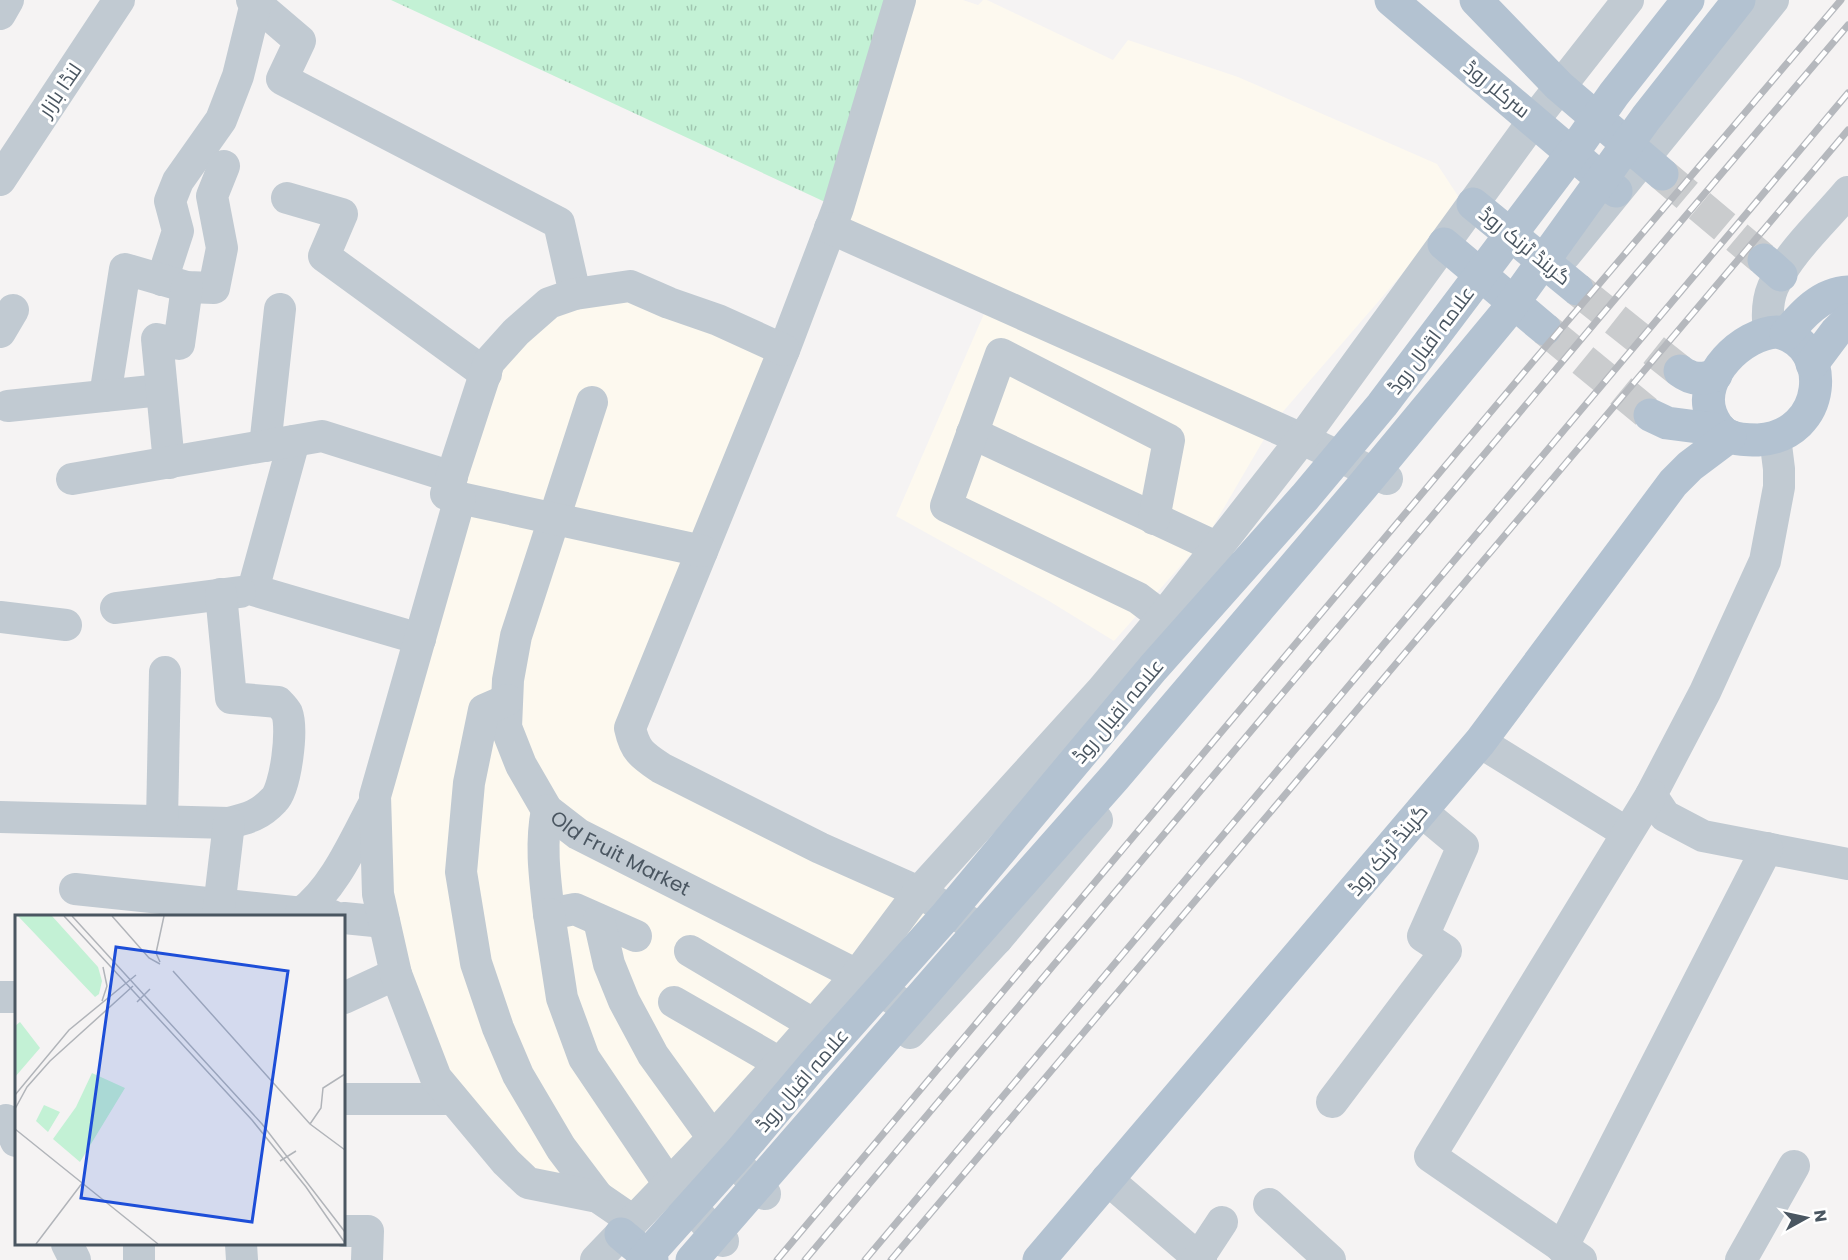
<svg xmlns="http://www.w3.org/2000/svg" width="1848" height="1260" font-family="Poppins,Cairo,sans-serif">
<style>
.commercial{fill:#fdf9ef}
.grass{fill:url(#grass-tufts)}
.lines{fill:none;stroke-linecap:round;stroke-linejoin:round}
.major-tunnel{stroke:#caccce;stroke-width:33;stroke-dasharray:33 16;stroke-linecap:butt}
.minor{stroke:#c1cad2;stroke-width:32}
.major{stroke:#b3c2d1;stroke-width:33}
.rail-casing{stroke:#b5b8bd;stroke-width:7}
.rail{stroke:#fff;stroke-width:4.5;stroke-dasharray:14;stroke-linecap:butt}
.major-bridge{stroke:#b3c2d1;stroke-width:33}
.labels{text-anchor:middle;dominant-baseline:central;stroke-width:6;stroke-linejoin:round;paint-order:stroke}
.street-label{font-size:20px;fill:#4a5661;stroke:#fff}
.inset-road{fill:none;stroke:#b1b4b9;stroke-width:1.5}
.view{fill:#1d4ed8;fill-opacity:0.15;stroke:#1d4ed8;stroke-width:3}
.inset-edge{fill:none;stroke:#4a5661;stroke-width:3}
</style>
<defs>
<pattern id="grass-tufts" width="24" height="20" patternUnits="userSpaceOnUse" patternTransform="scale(1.5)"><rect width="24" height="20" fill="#c3f1d5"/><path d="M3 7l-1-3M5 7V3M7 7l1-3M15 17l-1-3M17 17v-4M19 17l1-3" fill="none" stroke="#a0c6b0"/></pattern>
</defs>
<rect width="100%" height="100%" fill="#f5f3f3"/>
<!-- commercial -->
<g class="commercial">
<path d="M 899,0 L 963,0 L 978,5 L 983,0 L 987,0 L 1113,60 L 1128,40 L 1238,77 L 1437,164 L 1458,196 L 1429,243 L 1274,422 L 1208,535 L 1114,641 L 1049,601 L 896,516 L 990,300 L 830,228 Z"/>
<path d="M 630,286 L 784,350 L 633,743 L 933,904 L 678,1214 L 528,1183 L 506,1162 L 399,987 L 376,801 L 446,494 L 516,332 Z"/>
</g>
<!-- grass -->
<path class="grass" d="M 391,0 L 900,0 L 838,208 Z"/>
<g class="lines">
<!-- major-tunnel -->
<g class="major-tunnel">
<path d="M 1662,174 L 1764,260"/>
<path d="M 1577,289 L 1680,371"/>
<path d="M 1545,329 L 1650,415"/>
</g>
<!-- minor -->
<g class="minor">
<path d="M 252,0 L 300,41 L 282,79 L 559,223 L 575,294"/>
<path d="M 900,0 L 838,208 L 784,350 L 630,728 C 635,751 642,755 661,768 L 820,848 L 919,892 L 997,939"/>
<path d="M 0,14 L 8,0"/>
<path d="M 0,180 L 119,0"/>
<path d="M 287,198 L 342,214 L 324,256 L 486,374"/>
<path d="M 830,228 L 1302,439 L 1387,479"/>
<path d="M 1565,255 L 1773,0"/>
<path d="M 162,280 L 178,231 L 170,201 L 178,181 L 221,120 L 238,76 L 256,3"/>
<path d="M 0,332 L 13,310"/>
<path d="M 1769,332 C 1767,317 1767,301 1773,287 C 1790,251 1823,222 1848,192"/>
<path d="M 105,396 L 125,269 L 187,287 L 214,288 L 222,248 L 212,196 L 224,166"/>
<path id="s1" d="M 592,402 L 516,636 L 508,680 L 506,727 L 521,765 L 547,810 L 578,834 L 857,975 L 923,1018"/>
<path d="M 8,406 L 161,390"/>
<path d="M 972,433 L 1218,548"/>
<path d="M 1775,437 L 1779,469 L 1779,487 L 1765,561 L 1705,692 L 1651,795 L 1665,816 L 1703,836 L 1848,864"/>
<path d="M 294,441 L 253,590 L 420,639"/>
<path d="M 265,446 L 280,309"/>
<path d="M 169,463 L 157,339 L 179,344 L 187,287"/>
<path d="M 72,479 L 322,436 L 452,477"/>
<path d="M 460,498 L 702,551"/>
<path d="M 1154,519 L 1169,440 L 1001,354 L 946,506 L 1138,598 L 1163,617"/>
<path d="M 116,608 L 240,592"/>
<path d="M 0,617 L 66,625"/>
<path d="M 507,700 L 484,710 L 469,783 L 461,872 L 476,963 L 498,1028 L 518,1075 L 561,1148 L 598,1197"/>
<path d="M 1480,742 L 1627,833"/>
<path d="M 547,810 C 540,845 545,879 549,914 L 575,909 L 636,936"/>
<path d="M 0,817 L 229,823 C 249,818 260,815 274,800 C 286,788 293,729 287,713 C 285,709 281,705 278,702 L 231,698 L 221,594"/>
<path d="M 162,821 L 165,672"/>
<path d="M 75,889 L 332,916"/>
<path d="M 301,913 C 335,888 355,839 375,802"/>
<path d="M 549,914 L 562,998 L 584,1058 L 669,1184 L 723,1241"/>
<path d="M 218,916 L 229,823"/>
<path d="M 344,918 L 384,922"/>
<path d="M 599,920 L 609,964 L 624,1001 L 653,1055 L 713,1138 L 765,1194"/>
<path d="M 690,951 L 813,1024"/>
<path d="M 0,997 L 16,997"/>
<path d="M 344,998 L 396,974"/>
<path d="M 674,1002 L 780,1063"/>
<path d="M 910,1033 L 997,939 L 1097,820"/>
<path d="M 344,1099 L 453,1099"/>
<path d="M 1332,1102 L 1446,951 L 1423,936 L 1463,846 L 1421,811"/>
<path d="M 6,1120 L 16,1141"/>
<path d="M 1107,1179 L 1201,1260"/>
<path d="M 1269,1204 L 1330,1260"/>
<path d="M 633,1221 L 598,1197 L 528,1183 L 506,1162 L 436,1078 L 396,974 L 378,894 L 375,796 L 460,498 L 446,494 L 489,362 L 516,332 L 549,303 L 575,294 L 630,286 L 669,303 L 718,320 L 784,350"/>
<path d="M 344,1231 L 368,1231 L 367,1260"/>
<path d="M 67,1244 L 75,1260"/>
<path d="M 139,1244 L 139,1260"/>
<path d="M 241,1244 L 242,1260"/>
<path d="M 1562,1248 L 1767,848"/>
<path d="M 596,1260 L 713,1138 L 780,1063 L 857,975 L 919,892 L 1102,690 L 1163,617 L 1302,439 L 1534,120 L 1628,0"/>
<path d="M 1197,1260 L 1222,1222"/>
<path d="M 1581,1260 L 1430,1156 L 1651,795"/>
<path d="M 1741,1260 L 1794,1166"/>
</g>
<!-- major -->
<g class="major">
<path d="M 1391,0 L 1616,191"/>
<path d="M 1476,0 L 1559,86 L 1662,174"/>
<path d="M 1473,204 L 1577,289"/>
<path d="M 1444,244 L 1545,329"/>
<path d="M 1764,260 L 1781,275"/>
<path d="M 1777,332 C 1834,344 1828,436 1758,440 C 1748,440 1736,440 1727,435 C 1719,430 1714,422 1711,414 C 1697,377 1743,333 1777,332 Z"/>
<path d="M 1786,334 C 1802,315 1821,293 1848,292"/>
<path d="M 1812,364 L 1836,332 L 1848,320"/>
<path d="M 1680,371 C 1692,380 1702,380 1716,375"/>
<path d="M 1650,415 L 1667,423 L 1721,430"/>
<path d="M 621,1234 L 652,1260"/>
<path d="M 1039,1260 L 1480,742 L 1673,483 L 1690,466 L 1730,436"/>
</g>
<defs>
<g id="rail">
<path d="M 777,1260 L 1531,364 L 1841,0"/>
<path d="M 805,1260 L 1632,279 L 1848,25"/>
<path d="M 865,1260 L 1848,93"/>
<path d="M 891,1260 L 1848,130"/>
</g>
</defs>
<!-- rail casing -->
<use href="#rail" class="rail-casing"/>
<!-- rail -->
<use href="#rail" class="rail"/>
<!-- major-bridge -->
<g class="major-bridge">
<path d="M 643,1260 L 740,1152 L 813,1065 L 944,918 L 1153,668 L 1305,497 L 1382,405 L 1576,148 L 1614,94 L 1688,0"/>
<path d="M 692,1260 L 954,959 L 1115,777 L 1361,488 L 1506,313 L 1646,118 L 1739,0"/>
</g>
</g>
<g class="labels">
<!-- street labels -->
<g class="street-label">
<text transform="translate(1497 89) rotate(39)">سرکلر روڈ</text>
<text transform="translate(60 90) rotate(-56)">لنڈا بازار</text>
<text transform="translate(1525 246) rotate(39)">گرینڈ ٹرنک روڈ</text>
<text transform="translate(1431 340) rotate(-53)">علامہ اقبال روڈ</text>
<text transform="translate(1118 711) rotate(-50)">علامہ اقبال روڈ</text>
<text transform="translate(1388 850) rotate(-50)">گرینڈ ٹرنک روڈ</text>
<text stroke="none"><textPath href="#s1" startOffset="516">Old Fruit Market</textPath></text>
<text transform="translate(802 1080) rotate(-49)">علامہ اقبال روڈ</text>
</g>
</g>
<!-- overview -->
<g transform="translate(15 915)">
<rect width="330" height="330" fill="#f5f3f3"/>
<path d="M 77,158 L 110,173 L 65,247 L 38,224 L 61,192 ZM 29,190 L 45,197 L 33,217 L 21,206 Z" fill="#c3f1d5"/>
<path d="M 3,1 L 37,1 L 83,52 L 87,66 L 84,79 L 80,82 ZM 5,107 L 25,133 L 0,162 L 0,111 Z" fill="#c3f1d5"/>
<path class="inset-road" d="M 49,1 L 237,205 L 291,272 L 330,328M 57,1 L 247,209 L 330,317M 97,1 L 134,43 L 145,49M 145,47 L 141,38 L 149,1M 158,56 L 295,209 L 330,235M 87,86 L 92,71 L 88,52M 122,87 L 135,74M 0,180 L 54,115 L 121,60M 0,194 L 12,172 L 35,146 L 118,71M 295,209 L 306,193 L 308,173 L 330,159M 0,214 L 143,329M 265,246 L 281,236M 21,329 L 68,267"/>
<path class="view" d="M 101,32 L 273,56 L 237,307 L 66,283 Z"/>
<rect width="330" height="330" class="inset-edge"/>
</g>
<!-- north arrow -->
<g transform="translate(1806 1218) rotate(82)" stroke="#ffffff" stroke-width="4.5" paint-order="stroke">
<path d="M0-4.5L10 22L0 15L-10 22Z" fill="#4a5661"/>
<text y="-9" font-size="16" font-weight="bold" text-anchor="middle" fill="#4a5661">N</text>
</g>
</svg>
